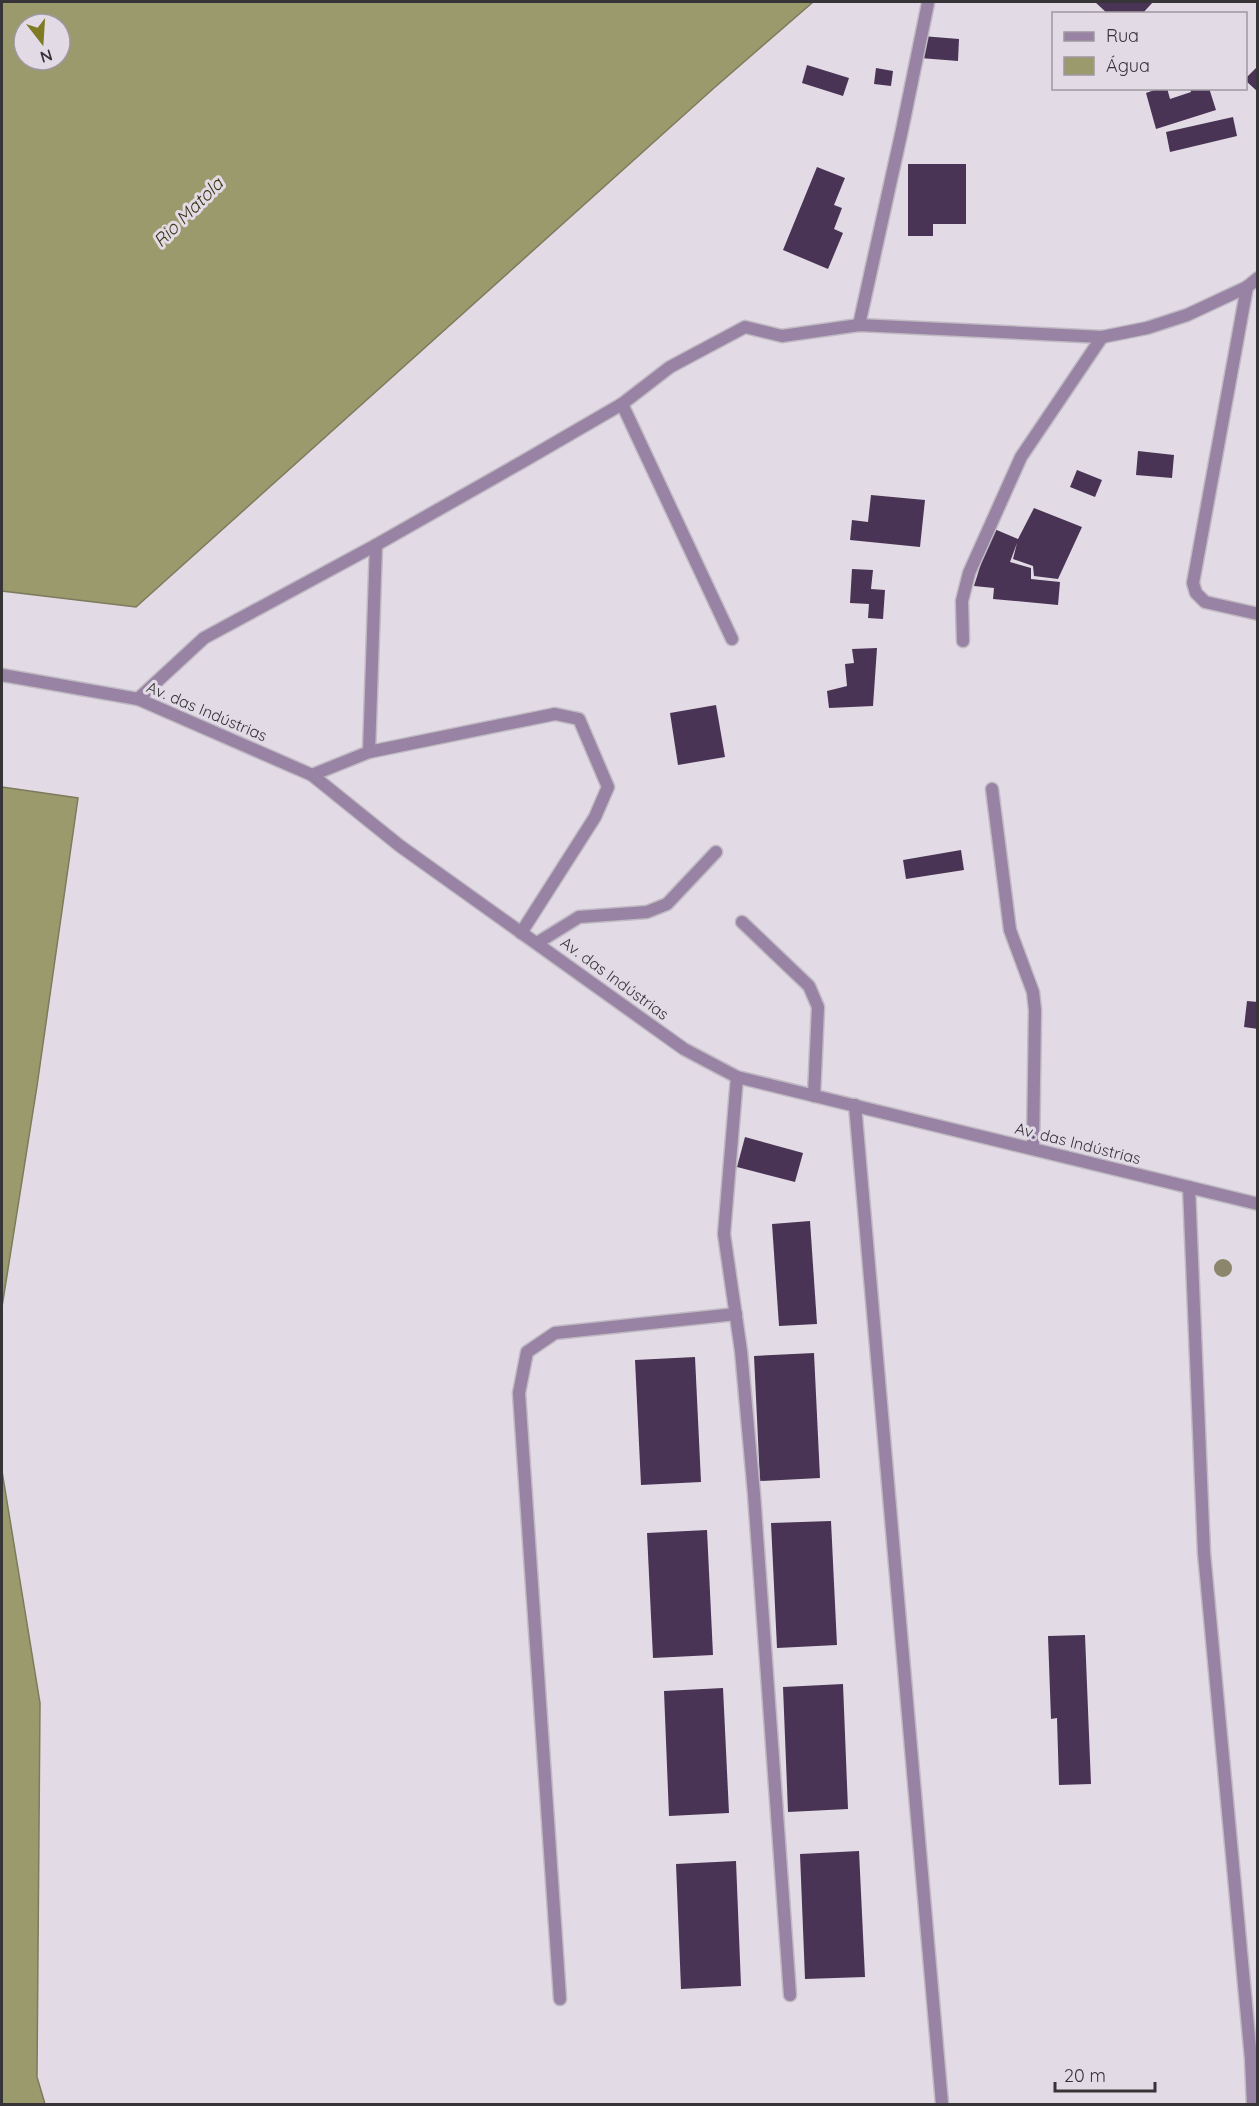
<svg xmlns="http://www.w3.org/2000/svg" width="1259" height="2106" font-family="Quicksand,sans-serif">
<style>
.water{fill:#9a9a6d;stroke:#7c7b5d;stroke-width:1.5;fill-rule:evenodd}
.building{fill:#4a3455}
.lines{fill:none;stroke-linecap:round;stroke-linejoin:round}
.service-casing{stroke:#c0bac3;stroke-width:15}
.minor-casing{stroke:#c0bac3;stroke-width:15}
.tertiary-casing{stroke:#c0bac3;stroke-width:15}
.service{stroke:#9883a4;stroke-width:12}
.minor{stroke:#9883a4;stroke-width:12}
.tertiary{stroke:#9883a4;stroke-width:12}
.tree{fill:#8b866c}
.labels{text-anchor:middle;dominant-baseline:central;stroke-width:6;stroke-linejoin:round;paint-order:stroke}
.street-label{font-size:16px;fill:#373438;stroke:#e2dbe6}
.water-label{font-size:18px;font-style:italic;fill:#373612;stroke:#e2dbe6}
</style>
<rect width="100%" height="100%" fill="#e2dbe6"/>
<!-- water -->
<g class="water">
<path d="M 2,2 L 813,2 L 714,88 L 136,607 L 2,591 ZM 24,24 L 60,24 L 60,60 L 24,60 Z"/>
<path d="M 2,787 L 78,798 L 37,1086 L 2,1307 Z"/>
<path d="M 2,1471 L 40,1703 L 37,2077 L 45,2104 L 2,2104 Z"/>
</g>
<!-- building -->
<g class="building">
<path d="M 1095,2 L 1153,2 L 1142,14 L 1108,14 Z"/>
<path d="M 922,36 L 959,39 L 958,61 L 920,58 Z"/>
<path d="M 807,65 L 849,78 L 843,96 L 802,83 Z"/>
<path d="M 1258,66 L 1258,92 L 1246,81 L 1246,78 Z"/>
<path d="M 876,68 L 893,71 L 891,86 L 874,84 Z"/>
<path d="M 1160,88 L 1167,88 L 1170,99 L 1191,92 L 1190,88 L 1209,88 L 1216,110 L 1156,129 L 1146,93 Z"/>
<path d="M 1233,117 L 1237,136 L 1170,152 L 1166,132 Z"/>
<path d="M 908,164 L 966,164 L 966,224 L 933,224 L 933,236 L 908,236 Z"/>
<path d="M 817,167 L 845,178 L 834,205 L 842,208 L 834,229 L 843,233 L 828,269 L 783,250 Z"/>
<path d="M 1138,451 L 1174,455 L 1172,478 L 1136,475 Z"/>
<path d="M 1077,470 L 1102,480 L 1095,497 L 1070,487 Z"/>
<path d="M 871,495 L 925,500 L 920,547 L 850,540 L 852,520 L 868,522 Z"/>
<path d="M 1034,508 L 1082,527 L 1058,579 L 1034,576 L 1033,566 L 1013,559 L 1017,543 L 1010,562 L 1031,568 L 1031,579 L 1060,582 L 1058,605 L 993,599 L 994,588 L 974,586 L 992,528 L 1018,539 Z"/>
<path d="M 852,569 L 873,570 L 871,589 L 885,590 L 883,619 L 868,618 L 869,604 L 850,603 Z"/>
<path d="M 877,648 L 873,706 L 829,708 L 827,691 L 847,686 L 845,664 L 854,663 L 852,649 Z"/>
<path d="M 716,705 L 725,757 L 678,765 L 670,713 Z"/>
<path d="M 961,850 L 964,870 L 906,879 L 903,860 Z"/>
<path d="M 1247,1001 L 1258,1002 L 1258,1029 L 1244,1027 Z"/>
<path d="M 745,1137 L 803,1153 L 795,1182 L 737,1167 Z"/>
<path d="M 810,1221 L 817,1324 L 779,1326 L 772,1224 Z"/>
<path d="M 814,1353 L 820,1478 L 760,1481 L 754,1356 Z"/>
<path d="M 695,1357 L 701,1482 L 641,1485 L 635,1360 Z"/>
<path d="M 831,1521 L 837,1645 L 777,1648 L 771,1523 Z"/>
<path d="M 707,1530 L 713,1655 L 653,1658 L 647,1533 Z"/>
<path d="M 1085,1635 L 1091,1784 L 1059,1785 L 1057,1718 L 1051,1719 L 1048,1636 Z"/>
<path d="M 843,1684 L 848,1809 L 788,1812 L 783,1687 Z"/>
<path d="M 723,1688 L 729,1813 L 669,1816 L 664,1691 Z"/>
<path d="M 859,1851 L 865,1977 L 805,1979 L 800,1854 Z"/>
<path d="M 736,1861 L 741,1986 L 681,1989 L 676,1864 Z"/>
</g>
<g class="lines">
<defs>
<g id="service">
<path d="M 369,752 L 376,545"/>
<path d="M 312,775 L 369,752 L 555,714 L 579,719 L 608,787 L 595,817 L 521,933"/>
<path d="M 742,922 L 809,986 L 818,1007 L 814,1096"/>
<path d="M 537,943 L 579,917 L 647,912 L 667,904 L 716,852"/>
</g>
<g id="minor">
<path d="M 1247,287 L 1193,583 L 1196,593 L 1205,602 L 1258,614"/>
<path d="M 859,325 L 902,130 L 928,3"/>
<path d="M 622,404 L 732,639"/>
<path d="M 963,641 L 962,601 L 969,573 L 1021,457 L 1102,337"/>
<path d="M 138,699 L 204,638 L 376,545 L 522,462 L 622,404 L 670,367 L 745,327 L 782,336 L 859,325 L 1102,337 L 1147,328 L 1187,315 L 1247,287 L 1258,278"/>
<path d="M 992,789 L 1010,930 L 1033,992 L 1035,1010 L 1033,1149"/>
<path d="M 737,1077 L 724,1234 L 741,1351 L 754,1494 L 790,1995"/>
<path d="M 855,1105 L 942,2104"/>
<path d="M 1189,1187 L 1204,1553 L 1251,2059 L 1253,2104"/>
<path d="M 560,1999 L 519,1393 L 527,1352 L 555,1333 L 736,1314"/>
</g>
<path id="tertiary" d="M 2,675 L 138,699 L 312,775 L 400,846 L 684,1049 L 737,1077 L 1258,1204"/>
</defs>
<!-- service casing -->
<use href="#service" class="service-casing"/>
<!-- minor casing -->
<use href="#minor" class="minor-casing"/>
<!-- tertiary casing -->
<use href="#tertiary" class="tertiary-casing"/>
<!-- service -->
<use href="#service" class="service"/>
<!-- minor -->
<use href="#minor" class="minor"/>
<!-- tertiary -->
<use href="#tertiary" class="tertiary"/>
</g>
<!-- trees -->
<circle class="tree" cx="1223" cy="1268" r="9"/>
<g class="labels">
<!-- street labels -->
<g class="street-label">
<text transform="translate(207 711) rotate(23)">Av. das Indústrias</text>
<text transform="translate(615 978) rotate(36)">Av. das Indústrias</text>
<text transform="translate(1078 1143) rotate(14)">Av. das Indústrias</text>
</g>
<!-- water labels -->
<g class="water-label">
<text transform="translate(188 212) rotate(-45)">Rio Matola</text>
</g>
</g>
<!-- border -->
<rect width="1259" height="2106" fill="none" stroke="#373438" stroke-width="6"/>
<!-- legend -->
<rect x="1052" y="12" width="195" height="78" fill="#e2dbe6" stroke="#9e98a0" stroke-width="1.5"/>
<rect x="1064" y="32" width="30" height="9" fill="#9883a4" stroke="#9e98a0" stroke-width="1.5"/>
<text x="1106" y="42" font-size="18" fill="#373438">Rua</text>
<rect x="1064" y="57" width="30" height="18" fill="#9a9a6d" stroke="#9e98a0" stroke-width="1.5"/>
<text x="1106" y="72" font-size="18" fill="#373438">Água</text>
<!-- north arrow -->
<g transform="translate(42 42) rotate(163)"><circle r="28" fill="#e2dbe6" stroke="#9e98a0" stroke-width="1.5"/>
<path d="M0-4.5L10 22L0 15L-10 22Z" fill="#7e7b22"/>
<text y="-9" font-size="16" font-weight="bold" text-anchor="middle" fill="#373438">N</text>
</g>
<!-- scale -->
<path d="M1055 2082v9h100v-9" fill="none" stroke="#373438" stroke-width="3"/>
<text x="1064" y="2082" font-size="18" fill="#373438" stroke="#e2dbe6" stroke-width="4.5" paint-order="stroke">20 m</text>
</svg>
